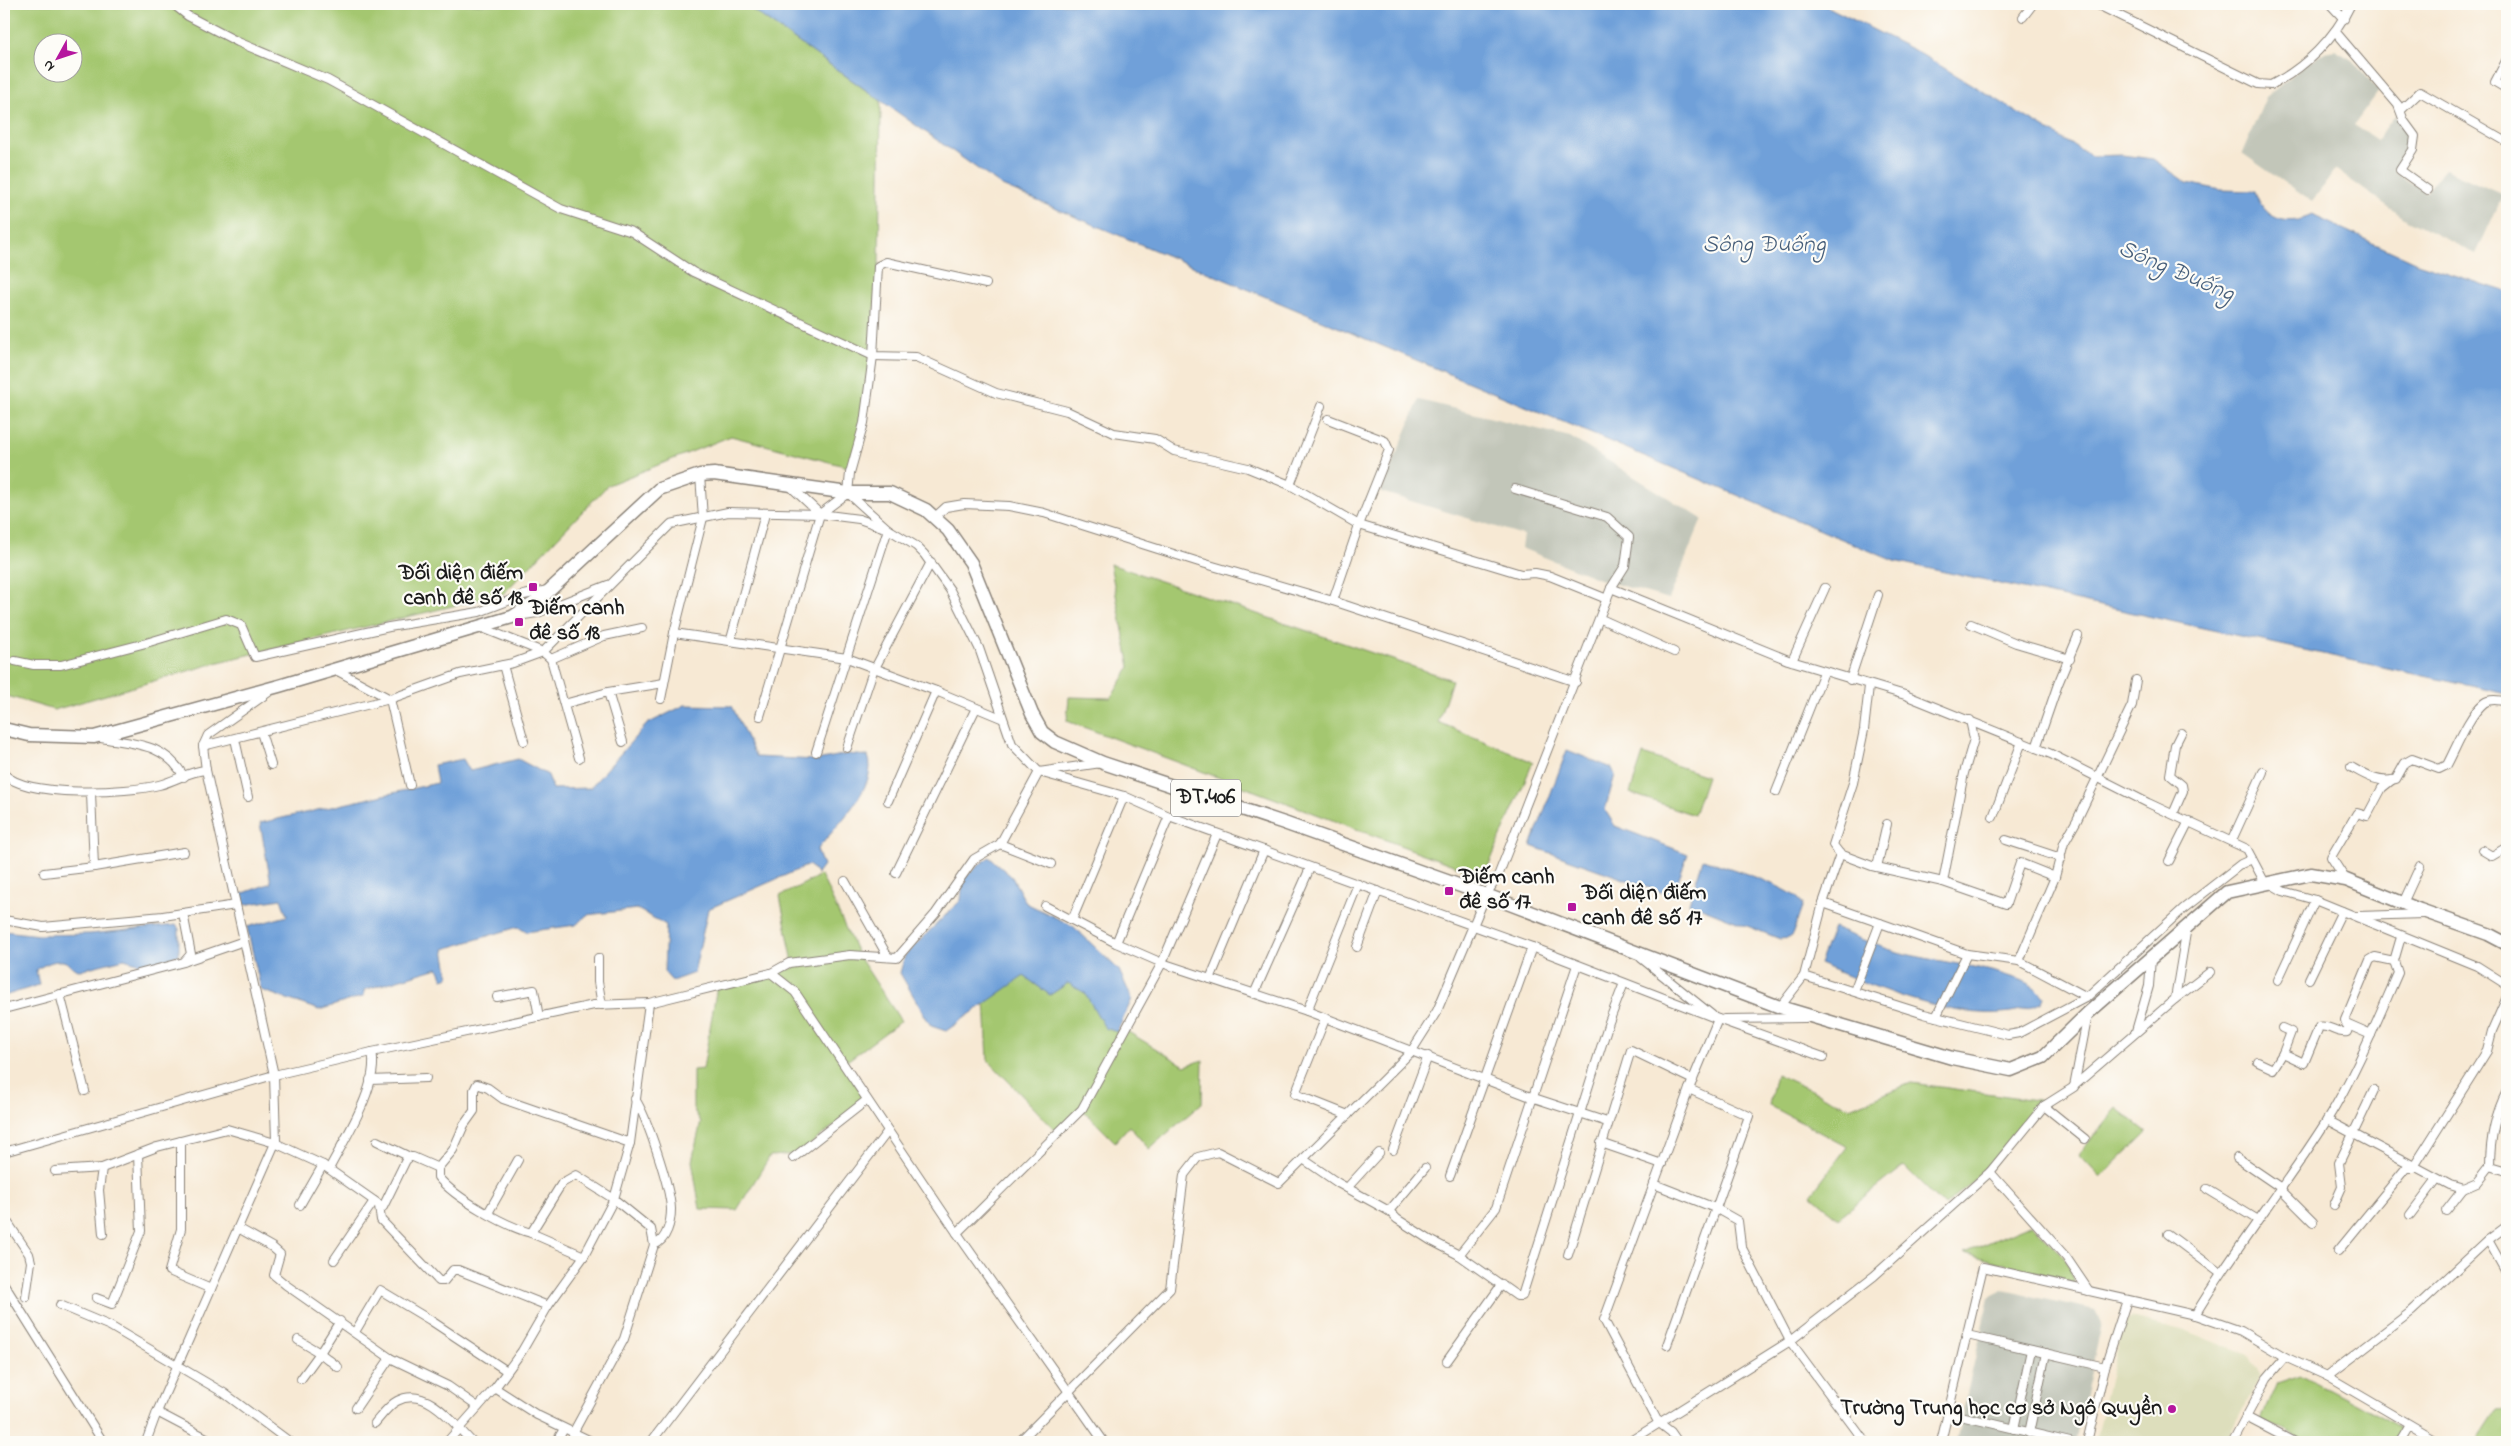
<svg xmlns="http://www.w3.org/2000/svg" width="2511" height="1446" font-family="'Indie Flower',sans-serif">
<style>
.built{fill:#dddebc}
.industrial{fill:#c2c6b9}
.green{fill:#a4c770;stroke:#607246;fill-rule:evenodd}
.water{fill:#6fa0d9;stroke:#465e7a}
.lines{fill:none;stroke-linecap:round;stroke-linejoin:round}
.minor-casing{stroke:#8a8278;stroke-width:10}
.primary-casing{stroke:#8a8278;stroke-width:15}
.minor{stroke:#fff;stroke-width:8}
.primary{stroke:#fff;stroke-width:12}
.poi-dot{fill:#b5179e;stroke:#fdfcf7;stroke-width:2}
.labels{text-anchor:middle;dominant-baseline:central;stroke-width:4.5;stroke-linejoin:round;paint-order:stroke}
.shield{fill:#fdfcf7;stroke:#605f5e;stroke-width:1}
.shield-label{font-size:21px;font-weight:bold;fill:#1c1c1c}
.poi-label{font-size:22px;font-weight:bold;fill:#1c1c1c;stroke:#fdfcf7;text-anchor:start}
.water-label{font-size:24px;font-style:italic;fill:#465e7a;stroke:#fdfcf7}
</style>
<rect width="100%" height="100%" fill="#fdfcf7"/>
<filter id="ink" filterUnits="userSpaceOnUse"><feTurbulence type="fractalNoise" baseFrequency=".02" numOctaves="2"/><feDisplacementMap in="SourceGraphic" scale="10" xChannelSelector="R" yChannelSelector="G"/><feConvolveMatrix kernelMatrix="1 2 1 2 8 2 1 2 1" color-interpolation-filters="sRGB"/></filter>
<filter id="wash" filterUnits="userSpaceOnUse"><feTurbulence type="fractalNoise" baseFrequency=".0096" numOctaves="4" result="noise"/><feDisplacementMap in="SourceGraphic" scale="20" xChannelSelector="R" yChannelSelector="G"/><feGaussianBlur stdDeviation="1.12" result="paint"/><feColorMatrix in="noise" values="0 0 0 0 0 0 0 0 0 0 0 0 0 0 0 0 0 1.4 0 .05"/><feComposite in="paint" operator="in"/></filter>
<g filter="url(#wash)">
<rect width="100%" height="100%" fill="#f7e9d4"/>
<!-- built -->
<path class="built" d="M 2130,1318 L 2186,1331 L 2249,1355 L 2260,1376 L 2225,1442 L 2095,1442 L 2122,1325 Z"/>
<!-- industrial -->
<g class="industrial">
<path d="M 2335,50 L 2352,60 L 2379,91 L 2354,125 L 2377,140 L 2395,115 L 2409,132 L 2410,145 L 2394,172 L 2426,192 L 2445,169 L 2503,195 L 2476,254 L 2407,220 L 2335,169 L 2312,202 L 2242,153 L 2266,97 L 2310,61 L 2324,52 Z"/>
<path d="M 1419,400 L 1570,437 L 1702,519 L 1669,599 L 1602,580 L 1521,548 L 1523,535 L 1381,492 Z"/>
<path d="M 2003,1290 L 2095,1310 L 2102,1324 L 2075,1442 L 1956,1442 L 1989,1297 Z"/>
</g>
<!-- green -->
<g class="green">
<path d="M 4,4 L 744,4 L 881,101 L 879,264 L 864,423 L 852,468 L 731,436 L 608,485 L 503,594 L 219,662 L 54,710 L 4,695 ZM 42,42 L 72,42 L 72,72 L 42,72 Z"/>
<path d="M 1110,564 L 1452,680 L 1438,722 L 1533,762 L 1487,869 L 1461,868 L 1067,721 L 1069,697 L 1111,698 L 1130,667 Z"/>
<path d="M 1643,754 L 1707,776 L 1694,815 L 1630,793 Z"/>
<path d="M 821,875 L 858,955 L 901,1021 L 843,1064 L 867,1100 L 798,1154 L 770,1156 L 737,1210 L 700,1209 L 692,1161 L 701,1122 L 693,1109 L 693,1070 L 703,1069 L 717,986 L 794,968 L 780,896 Z"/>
<path d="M 1024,976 L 1050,995 L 1068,983 C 1073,986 1082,989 1086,993 C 1100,1008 1099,1037 1125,1030 L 1185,1066 L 1203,1060 L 1202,1103 L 1149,1149 L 1129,1126 L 1115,1142 L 1082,1109 L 1058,1133 L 988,1060 L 985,1000 Z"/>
<path d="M 1776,1074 L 1850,1108 L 1911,1083 L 2044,1101 L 1989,1168 L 1944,1206 L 1904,1166 L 1838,1218 L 1811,1195 L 1847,1147 L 1769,1105 Z"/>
<path d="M 2117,1108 L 2147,1132 L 2101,1177 L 2079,1154 Z"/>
<path d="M 2032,1224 C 2044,1237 2076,1266 2075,1283 L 1964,1253 Z"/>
<path d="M 2301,1375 L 2402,1429 L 2395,1442 L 2307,1442 L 2261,1419 L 2277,1383 Z"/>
<path d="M 2507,1409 L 2507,1442 L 2476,1442 L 2497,1410 Z"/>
</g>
<!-- water -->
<g class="water">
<path d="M 744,4 L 1822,4 L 1914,50 L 2091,156 L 2122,155 L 2153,159 L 2187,183 L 2221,190 L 2255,191 C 2263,218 2286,228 2312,215 L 2417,263 L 2507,292 L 2507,694 L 1894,561 L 1002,186 Z"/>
<path d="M 685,705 L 732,706 L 756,757 L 817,760 L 847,754 L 868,756 C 880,785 834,828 817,850 L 823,866 L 817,874 L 809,865 L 708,909 L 694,973 L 672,981 L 664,972 L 666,925 L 637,909 L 587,915 L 576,925 L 526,932 L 518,927 L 444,949 L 449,977 L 443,979 L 438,968 L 364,990 L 364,996 L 319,1010 L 261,990 L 247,927 L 287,916 L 281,899 L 243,905 L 241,894 L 271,883 L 260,823 L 437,783 L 434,765 L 463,759 L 470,771 L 518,759 L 548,775 L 553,789 L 590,788 L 647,724 Z"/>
<path d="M 1567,750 L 1612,768 L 1615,775 L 1605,810 L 1615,826 L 1688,854 L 1672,896 L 1531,846 Z"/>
<path d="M 989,857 L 1012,877 L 1026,903 L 1073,926 L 1119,970 L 1132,999 L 1117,1032 L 1105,1028 L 1085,993 L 1068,983 L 1050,995 L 1024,976 L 946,1031 L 931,1026 L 900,973 L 905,955 L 961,900 L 963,879 Z"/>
<path d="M 1703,859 C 1722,866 1798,888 1803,905 L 1792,935 L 1788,938 L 1780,939 L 1689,903 Z"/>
<path d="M 176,925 L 179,929 L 179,955 L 150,964 L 141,964 L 124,959 L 80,970 C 73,970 72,965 66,962 C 57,958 43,965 36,970 L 39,985 L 4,996 L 4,931 L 39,935 L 90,934 Z"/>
<path d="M 1833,928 C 1854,936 1876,946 1898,952 C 1930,962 2028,969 2044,997 L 2042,1002 C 1981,1035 1877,988 1819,964 Z"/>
</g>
</g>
<g filter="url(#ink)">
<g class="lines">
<defs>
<g id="minor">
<path d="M 173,4 L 188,16 L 238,42 L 328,80 L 561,209 L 632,232 L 693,272 L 873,356 L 916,357 L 996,393 L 1067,411 L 1114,433 L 1155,439 L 1174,451 L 1248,468 L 1290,485 L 1359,525 L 1521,574 L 1535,573 L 1550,576 L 1607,599"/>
<path d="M 2096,4 L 2258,84 L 2271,85 C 2305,68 2335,38 2351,4"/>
<path d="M 2330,4 L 2344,19"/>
<path d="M 2023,17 L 2033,4"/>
<path d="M 2335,31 L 2398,105 L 2404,121 L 2415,136 L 2413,150 L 2400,170 L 2428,190"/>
<path d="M 2507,59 L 2495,82 L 2507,89"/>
<path d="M 2401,110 L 2420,92 L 2507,142"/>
<path d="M 1328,419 L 1385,441 L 1389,450 L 1359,525 L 1333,601"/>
<path d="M 1290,485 L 1321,406"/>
<path d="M 820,514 L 848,493 L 850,473 L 864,423 L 873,356 L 878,266 L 886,262 L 986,284"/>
<path d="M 935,517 L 946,507 L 964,504 L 1009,506 L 1044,513 L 1199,562 L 1333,601 L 1576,682"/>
<path d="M 1611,588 L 1788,660 L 1905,695 L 2051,754 L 2148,803 L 2247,849 L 2265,883"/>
<path d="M 518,616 L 537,613 L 608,585"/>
<path d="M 1601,619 L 1674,652"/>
<path d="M 1971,624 L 2016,643 L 2070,659"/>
<path d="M 480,627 L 543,652 L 551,659 L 579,758"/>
<path d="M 674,633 L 847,658 L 936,691 L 1001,718"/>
<path d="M 731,639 L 765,514"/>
<path d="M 551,659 L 604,636 L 642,628"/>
<path d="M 15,661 L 34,665 L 61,665 L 146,643 L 226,619 L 241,625 L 255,657 L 389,627 L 479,612 L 524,595 L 548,590"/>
<path d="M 1792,661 L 1825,588"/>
<path d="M 503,665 L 524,741"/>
<path d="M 875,668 L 931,562"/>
<path d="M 334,669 L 390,699 L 410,785"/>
<path d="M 1850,680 L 1878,595"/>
<path d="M 608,692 L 623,742"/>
<path d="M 661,699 L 674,633 L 703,518 L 700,475"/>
<path d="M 564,704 L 608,692 L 664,683"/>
<path d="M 760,716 L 820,514 L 789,485"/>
<path d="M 261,732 L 271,765"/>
<path d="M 101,738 C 135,744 165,743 184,777"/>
<path d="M 235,739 L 248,797"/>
<path d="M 203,746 L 390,699 L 460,674 L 513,663 L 543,652 L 671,524 L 728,512 L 820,514 L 859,519 L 888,529 L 916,546 L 924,554 L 950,590 L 979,648 L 1012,744 L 1039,772 L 1124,796 L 1169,816 L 1532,947 L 1718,1019 L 1823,1057"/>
<path d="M 847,748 L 874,668"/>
<path d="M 2036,748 L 2058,684 L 2078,636"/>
<path d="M 816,752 L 888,529 L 848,493"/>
<path d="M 2351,767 C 2365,775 2379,784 2396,779 L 2405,763 L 2412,759 L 2439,769 L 2447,765 C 2456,748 2469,715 2484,703 C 2490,698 2500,700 2507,702"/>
<path d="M 4,774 C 27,798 127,793 159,785 C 175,781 189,771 206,770"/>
<path d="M 1776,792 L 1824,672"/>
<path d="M 91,793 L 94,867 L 184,852"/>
<path d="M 888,801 L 936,691"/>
<path d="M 2173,814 L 2183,791 L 2182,785 L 2170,775 L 2175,745 L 2181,733"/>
<path d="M 1993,817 L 2022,742"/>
<path d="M 2006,840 L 2061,858"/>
<path d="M 2232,840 L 2263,772"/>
<path d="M 1000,844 L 1051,864"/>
<path d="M 2482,850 L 2492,856 L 2507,847"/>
<path d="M 1840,854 L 1872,866 L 1943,882 L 2006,904 L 2020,863 L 2055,877"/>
<path d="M 2169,861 L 2189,821"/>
<path d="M 1877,867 L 1887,824"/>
<path d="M 44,873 L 94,867"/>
<path d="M 896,873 L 976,708"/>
<path d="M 2346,880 L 2331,857 L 2357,813 L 2367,816 L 2382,788 L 2392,780"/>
<path d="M 845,881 L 888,957"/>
<path d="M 1943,882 L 1964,773 L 1974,739 L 1970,720"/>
<path d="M 2269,883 L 2283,891 L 2315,900 L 2477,966 L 2507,985"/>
<path d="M 1823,903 L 1880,923 L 1854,991"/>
<path d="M 2403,903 L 2420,866"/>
<path d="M 1045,906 L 1116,943 L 1162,963 L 1307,1011 L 1531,1097 L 1607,1122"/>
<path d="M 2358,916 L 2424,914"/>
<path d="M 4,920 L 43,927 L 163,916 L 236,905"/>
<path d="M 1072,920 L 1124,796"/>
<path d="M 1880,923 L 1967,954 L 2019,961 L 2087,997"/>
<path d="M 1116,943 L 1169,816"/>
<path d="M 1357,947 L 1378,891"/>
<path d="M 598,958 L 598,982 L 602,1005"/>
<path d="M 1641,958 L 1712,1015"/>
<path d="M 186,961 L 244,941"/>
<path d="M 2019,961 L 2055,877 L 2064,843 L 2077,820 L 2132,705 L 2136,680"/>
<path d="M 771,973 L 789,963 L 850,955 L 897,958 L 936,913 L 974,859 L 1000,844 L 1039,772 L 1101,763"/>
<path d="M 1804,976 L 1924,1014 L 2008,1035 L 2019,1033 L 2087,997 L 2183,909 L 2241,864 L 2252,859"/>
<path d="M 1210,979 L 1264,850"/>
<path d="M 2309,979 L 2342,911"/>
<path d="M 2278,980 L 2315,900"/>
<path d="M 60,994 L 85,1091"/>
<path d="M 1254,994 L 1310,868"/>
<path d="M 497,997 L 534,990 L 539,1017"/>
<path d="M 2175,999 L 2210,972"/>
<path d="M 1780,1007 L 1804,976 L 1823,903 L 1840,854 L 1833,845 L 1853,783 L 1864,730 L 1869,686"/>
<path d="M 4,1009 L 184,962 L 191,954 L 183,913"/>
<path d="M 1307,1011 L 1358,884"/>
<path d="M 1936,1017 L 1967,954"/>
<path d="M 1325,1019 L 1295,1094 L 1348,1115"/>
<path d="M 1724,1019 L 1805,1018"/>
<path d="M 2282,1028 L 2291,1032 L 2283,1053 L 2304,1063 L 2319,1027 C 2328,1024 2337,1034 2347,1032 L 2349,1026"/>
<path d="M 2136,1031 L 2149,986 L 2151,958"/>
<path d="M 2371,1035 L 2346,1024 L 2345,1020 L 2370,960 L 2375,957 L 2394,961"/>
<path d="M 2258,1062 L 2273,1069 L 2283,1053"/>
<path d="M 370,1080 L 426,1078"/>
<path d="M 2074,1086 L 2175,999 L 2187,927"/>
<path d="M 2507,1091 C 2495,1114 2490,1139 2490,1166 L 2507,1171"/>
<path d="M 635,1099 C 647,1117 670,1186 671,1209 C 671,1222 667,1240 654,1245"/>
<path d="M 2044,1106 L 2085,1139"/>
<path d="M 2327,1120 L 2450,1185 L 2463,1189 L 2477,1183 L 2490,1166"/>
<path d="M 181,1141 L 181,1229 L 169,1271 L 211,1289"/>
<path d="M 377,1141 L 410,1157"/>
<path d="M 1601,1143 L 1662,1164"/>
<path d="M 1393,1150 L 1428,1056"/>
<path d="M 4,1152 L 274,1075 L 372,1052 L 594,1005 L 649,1003 L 771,973 L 795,992 L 957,1233 L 1104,1442"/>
<path d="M 793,1158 L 867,1100"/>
<path d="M 2237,1158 L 2281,1188"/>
<path d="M 1303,1159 L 1338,1183 L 1389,1211 L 1397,1219 L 1430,1240 L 1459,1255 L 1517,1296 L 1522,1296 L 1609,1022 L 1624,983"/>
<path d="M 438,1168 L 453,1150 L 464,1125 L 474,1111 L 474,1090 L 477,1084 L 488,1088 L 503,1099 L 630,1143"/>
<path d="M 329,1169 C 344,1140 380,1085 372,1052"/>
<path d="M 55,1171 L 102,1168"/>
<path d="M 1990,1172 L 2066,1257 L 2089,1291"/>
<path d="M 1450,1176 L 1532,947"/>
<path d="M 1654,1184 L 1715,1208 L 1738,1221 L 1741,1246 L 1790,1341 L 1865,1442"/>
<path d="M 1347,1188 L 1379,1153"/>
<path d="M 2207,1189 L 2258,1220"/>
<path d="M 2280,1189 L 2313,1222"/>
<path d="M 300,1205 L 323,1165"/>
<path d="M 2334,1205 L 2342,1187 L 2339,1163 L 2374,1090"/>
<path d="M 379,1206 L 381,1220 L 439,1281 L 444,1281 L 453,1270 L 458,1270 L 548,1306"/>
<path d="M 1389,1211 L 1425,1168"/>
<path d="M 2446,1211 L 2463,1189"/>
<path d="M 488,1213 L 518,1160"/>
<path d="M 2410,1215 L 2437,1179"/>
<path d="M 4,1217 L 29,1254 L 31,1262 L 26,1297"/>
<path d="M 238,1228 L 272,1247 L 280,1254 L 274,1275 L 286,1285 L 390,1358 L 448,1386 L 478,1407"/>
<path d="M 531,1233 L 584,1256"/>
<path d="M 957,1233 L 1082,1109 L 1162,963 L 1217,834"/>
<path d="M 103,1234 L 99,1190 L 102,1168 L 157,1147 L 227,1129 L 275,1143 L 323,1165 L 383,1207 L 406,1160 L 410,1157 L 413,1157 L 438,1168 L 438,1177 C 455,1198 505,1226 531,1233 L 562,1183 L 576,1175 L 614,1199 L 651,1229 L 654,1245 L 624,1339 L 573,1433"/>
<path d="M 2168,1234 L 2220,1273"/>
<path d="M 2488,1240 L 2507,1274"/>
<path d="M 2338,1251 L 2406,1168 L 2413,1168 L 2487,1051 L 2492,1031 L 2507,997"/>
<path d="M 1459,1255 L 1496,1208 L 1577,965"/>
<path d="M 1568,1255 L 1631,1050 L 1693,1080"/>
<path d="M 334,1260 L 374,1201"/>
<path d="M 4,1284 L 103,1442"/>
<path d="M 96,1298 L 112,1304 L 141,1231 L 138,1154"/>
<path d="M 60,1305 L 110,1326 L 224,1393 L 290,1442"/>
<path d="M 2195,1315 C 2235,1248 2285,1187 2327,1120 C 2356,1073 2376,1023 2398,973 L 2394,961 L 2401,937"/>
<path d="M 355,1332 L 380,1290 L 430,1320 L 507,1371"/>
<path d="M 1967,1335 L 2105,1367"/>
<path d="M 298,1340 L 320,1353 L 340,1321"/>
<path d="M 1667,1345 L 1749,1116 L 1689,1089"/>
<path d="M 1447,1361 L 1502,1284"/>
<path d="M 2327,1376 L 2412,1311 L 2488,1240 L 2507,1226"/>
<path d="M 301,1379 L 320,1353 L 338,1367"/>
<path d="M 495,1388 L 537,1415 L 593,1442"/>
<path d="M 356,1408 L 390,1358"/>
<path d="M 157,1412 L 214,1442"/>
<path d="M 1948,1413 L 2070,1442"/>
<path d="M 2246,1417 L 2294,1442"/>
<path d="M 375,1423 C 381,1416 389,1405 397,1401 C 427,1385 454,1424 472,1442"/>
<path d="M 2014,1429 L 2031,1350"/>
<path d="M 2029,1433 L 2046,1353"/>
<path d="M 146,1442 L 157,1412 L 276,1141 L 274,1075 L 206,770 L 203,746 L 208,735 L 269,692"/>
<path d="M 447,1442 L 495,1388 L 522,1351 L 548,1306 L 584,1256 L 614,1199 L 630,1143 L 649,1003"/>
<path d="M 556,1442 L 564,1429"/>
<path d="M 651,1442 L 888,1131"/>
<path d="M 1019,1442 L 1170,1289 L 1184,1175 L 1198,1157 L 1218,1152 L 1279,1183 L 1411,1052 L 1437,1011 L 1486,895 L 1498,876 L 1611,588 L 1625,566 L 1629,537 L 1607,517 L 1515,489"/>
<path d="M 1629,1442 L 1790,1341 L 1874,1276 L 1990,1172 L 2044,1106 L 2074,1087 L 2088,1014"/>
<path d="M 1678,1442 L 1671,1432 L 1658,1422 L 1604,1320 L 1689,1089 L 1718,1019"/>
<path d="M 1941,1442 L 1983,1267 L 2195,1315 L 2241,1331 L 2285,1357 L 2327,1376 L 2440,1442"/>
<path d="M 2087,1442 L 2105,1367 L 2127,1300"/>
<path d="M 2233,1442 L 2267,1378 L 2285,1357"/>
<path d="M 2400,1442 L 2410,1425"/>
</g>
<path id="primary" d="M 4,729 L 29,735 L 94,737 L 279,686 L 512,617 L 539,600 L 659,489 L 700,475 L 714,474 L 848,493 L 890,493 L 926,510 L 948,530 L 971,563 L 1032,714 L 1042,732 L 1055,742 L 1103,763 L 1284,823 L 1486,895 L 1780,1007 L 1952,1058 L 2011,1070 L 2043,1057 L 2088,1013 L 2227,892 L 2311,874 L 2346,880 L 2420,910 L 2488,934 L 2507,944"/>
</defs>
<!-- minor casing -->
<use href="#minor" class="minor-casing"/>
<!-- primary casing -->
<use href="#primary" class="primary-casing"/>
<!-- minor -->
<use href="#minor" class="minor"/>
<!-- primary -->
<use href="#primary" class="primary"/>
</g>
</g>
<!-- markers -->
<g class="poi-dot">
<rect x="528" y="582" width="10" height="10" rx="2.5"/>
<rect x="514" y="617" width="10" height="10" rx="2.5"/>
<rect x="1444" y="886" width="10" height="10" rx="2.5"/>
<rect x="1567" y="902" width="10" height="10" rx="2.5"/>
<circle cx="2172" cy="1409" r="5"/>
</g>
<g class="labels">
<!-- shield labels -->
<rect class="shield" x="1171" y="779.5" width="70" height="37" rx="4"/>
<g class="shield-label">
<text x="1206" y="798">ĐT.406</text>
</g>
<!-- poi labels -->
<g class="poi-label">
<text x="523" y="574" text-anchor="end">Đối diện điếm<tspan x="523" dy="25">canh đê số 18</tspan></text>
<text x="529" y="609">Điếm canh<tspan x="529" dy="25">đê số 18</tspan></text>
<text x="1459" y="878">Điếm canh<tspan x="1459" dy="25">đê số 17</tspan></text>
<text x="1582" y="894">Đối diện điếm<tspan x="1582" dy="25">canh đê số 17</tspan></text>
<text x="2162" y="1409" text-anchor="end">Trường Trung học cơ sở Ngô Quyền</text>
</g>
<!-- water labels -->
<g class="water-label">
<text x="1764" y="245">Sông Đuống</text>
<text transform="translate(2176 272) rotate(23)">Sông Đuống</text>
</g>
</g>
<!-- margin -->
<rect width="2511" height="1446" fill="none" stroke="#fdfcf7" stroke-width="20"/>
<!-- north arrow -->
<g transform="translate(58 58) rotate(230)"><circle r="24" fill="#fdfcf7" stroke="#a3a29f"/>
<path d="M0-4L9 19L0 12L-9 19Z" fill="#b5179e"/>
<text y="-8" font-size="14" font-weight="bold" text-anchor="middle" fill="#1c1c1c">N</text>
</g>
</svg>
